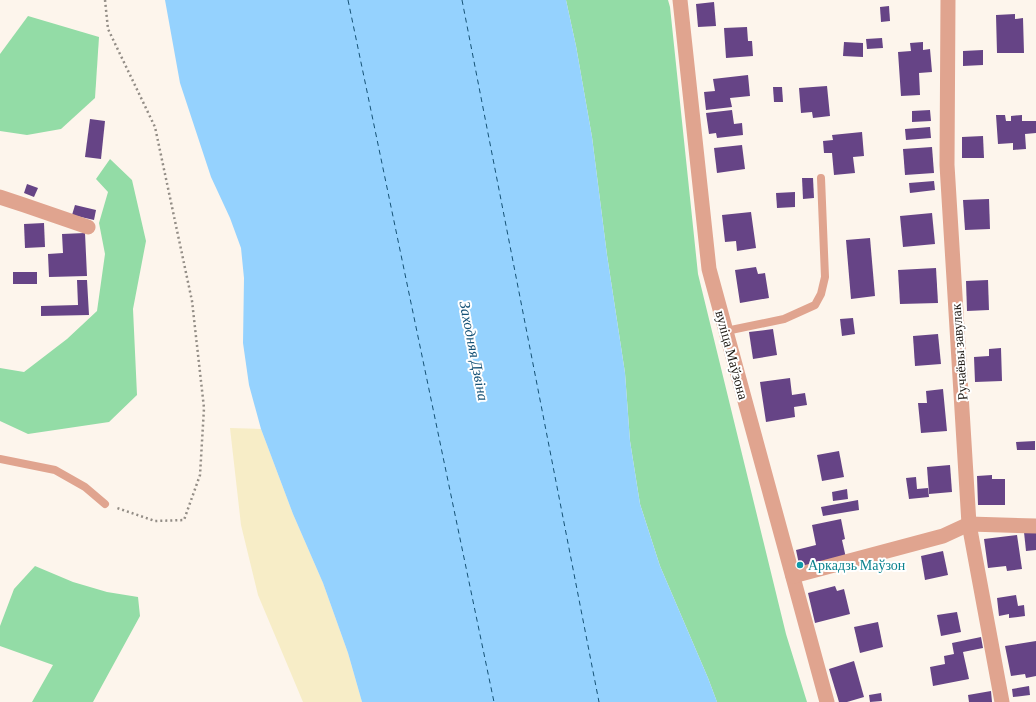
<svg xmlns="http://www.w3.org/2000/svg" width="1036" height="702" font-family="'Crimson Pro',serif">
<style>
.green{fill:#93dca6}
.sand{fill:#f7edc7}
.water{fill:#95d2fe}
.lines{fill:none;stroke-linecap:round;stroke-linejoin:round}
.ferry{stroke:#165276;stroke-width:1;stroke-dasharray:5 4;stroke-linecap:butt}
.building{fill:#664486}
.path{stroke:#938d86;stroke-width:2.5;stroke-dasharray:2 3;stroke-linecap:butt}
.lane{stroke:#e0a48f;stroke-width:8}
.street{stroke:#e0a48f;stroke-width:15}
.culture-dot{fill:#0f9aa8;stroke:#fff;stroke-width:1.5}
.labels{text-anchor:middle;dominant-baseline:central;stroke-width:4;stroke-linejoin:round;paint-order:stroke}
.street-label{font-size:14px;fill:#1d1813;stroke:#fff}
.culture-label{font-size:14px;fill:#0d838f;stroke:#fff;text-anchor:start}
.water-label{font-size:15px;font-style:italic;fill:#165276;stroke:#fff}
</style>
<rect width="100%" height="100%" fill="#fdf5ec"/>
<!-- green -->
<g class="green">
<path d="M 566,0 L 668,0 L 670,7 L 698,274 L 786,634 L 807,702 L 717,702 L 708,678 L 660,566 L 640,504 L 630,441 L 625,373 L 607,255 L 592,137 L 576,46 Z"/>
<path d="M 28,16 L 99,37 L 95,98 L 61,129 L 27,135 L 0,131 L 0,54 Z"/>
<path d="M 110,159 L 132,180 L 146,241 L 133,309 L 137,395 L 109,422 L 28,434 L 0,421 L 0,368 L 24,372 L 67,339 L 97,311 L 105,254 L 99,223 L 108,192 L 96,179 Z"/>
<path d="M 35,566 L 73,582 L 107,592 L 138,597 L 140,616 L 93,702 L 32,702 L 53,665 L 0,646 L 0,626 L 14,589 Z"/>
</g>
<!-- sand -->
<path class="sand" d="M 230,428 L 261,429 L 293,514 L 323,583 L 348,653 L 362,702 L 303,702 L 258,595 L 241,525 Z"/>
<!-- water -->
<path class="water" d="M 165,0 L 566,0 L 576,46 L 592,137 L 607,255 L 625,373 L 630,441 L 640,504 L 660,566 L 708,678 L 717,702 L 362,702 L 348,653 L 323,583 L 293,514 L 261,429 L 249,385 L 243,343 L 244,278 L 241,248 L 230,218 L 211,177 L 180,83 Z"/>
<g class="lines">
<!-- ferry -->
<g class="ferry">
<path d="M 348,0 L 494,702"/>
<path d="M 462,0 L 599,702"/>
</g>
</g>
<!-- building -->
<g class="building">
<path d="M 714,2 L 716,26 L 698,27 L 696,4 Z"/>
<path d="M 889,6 L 890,21 L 881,22 L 880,7 Z"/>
<path d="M 1015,14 L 1015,19 L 1023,18 L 1024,53 L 997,53 L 996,15 Z"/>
<path d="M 747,27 L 748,41 L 752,41 L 753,56 L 726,58 L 724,28 Z"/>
<path d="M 882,38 L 883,48 L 867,49 L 866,39 Z"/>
<path d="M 844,42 L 863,43 L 863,57 L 843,56 Z"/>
<path d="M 923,42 L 923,50 L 930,49 L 932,72 L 919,73 L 920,95 L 901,96 L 898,52 L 911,51 L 910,43 Z"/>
<path d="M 983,50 L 983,65 L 963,66 L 963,51 Z"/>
<path d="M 748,75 L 750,96 L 730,98 L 732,107 L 706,110 L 704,92 L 715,91 L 713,79 Z"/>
<path d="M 827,86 L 830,116 L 813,118 L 812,112 L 801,113 L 799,88 Z"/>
<path d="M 773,87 L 782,87 L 783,102 L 774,102 Z"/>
<path d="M 732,110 L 734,124 L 742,123 L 743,135 L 717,138 L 716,133 L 709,134 L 706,113 Z"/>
<path d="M 930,110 L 931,121 L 912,122 L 912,111 Z"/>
<path d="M 996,115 L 1005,115 L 1006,121 L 1011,121 L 1011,116 L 1022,115 L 1022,121 L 1036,121 L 1036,133 L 1025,134 L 1026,149 L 1013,150 L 1013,143 L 998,144 Z"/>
<path d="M 90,119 L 105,121 L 101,159 L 85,157 Z"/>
<path d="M 930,127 L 931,138 L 906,140 L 905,129 Z"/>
<path d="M 862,132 L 864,156 L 853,157 L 855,173 L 834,175 L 832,153 L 824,153 L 823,141 L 833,140 L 832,135 Z"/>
<path d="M 983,136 L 984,158 L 962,158 L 962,137 Z"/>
<path d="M 742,145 L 745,169 L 717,173 L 714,148 Z"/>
<path d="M 932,147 L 934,173 L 905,175 L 903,149 Z"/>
<path d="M 802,178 L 813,178 L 814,198 L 803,199 Z"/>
<path d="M 934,181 L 935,190 L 910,193 L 909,183 Z"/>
<path d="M 27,184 L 38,188 L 34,197 L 24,193 Z"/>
<path d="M 795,192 L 795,207 L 777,208 L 776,193 Z"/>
<path d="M 989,199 L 990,229 L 965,230 L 963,200 Z"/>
<path d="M 75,205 L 96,210 L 94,220 L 72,215 Z"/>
<path d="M 751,212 L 756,248 L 737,251 L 736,241 L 725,242 L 722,215 Z"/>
<path d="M 932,213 L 935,244 L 903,247 L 900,216 Z"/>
<path d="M 44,223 L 45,247 L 25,248 L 24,224 Z"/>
<path d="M 85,233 L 87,276 L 49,277 L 48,254 L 63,253 L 62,234 Z"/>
<path d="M 870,238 L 875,296 L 851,299 L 846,240 Z"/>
<path d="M 756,267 L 758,274 L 765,273 L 769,298 L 740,303 L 735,270 Z"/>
<path d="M 936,268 L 938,303 L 900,304 L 898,270 Z"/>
<rect x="13" y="272" width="24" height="12"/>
<path d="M 77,280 L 87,280 L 89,315 L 41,316 L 41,306 L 78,305 Z"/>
<path d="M 988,280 L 989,310 L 967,311 L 966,281 Z"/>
<path d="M 853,318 L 855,334 L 842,336 L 840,319 Z"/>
<path d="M 773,329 L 777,355 L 753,359 L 749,332 Z"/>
<path d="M 938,334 L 941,364 L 915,366 L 913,336 Z"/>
<path d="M 1001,348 L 1002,381 L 975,382 L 974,357 L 989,356 L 989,349 Z"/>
<path d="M 790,378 L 792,395 L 805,393 L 807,405 L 794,407 L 795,417 L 766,422 L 760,382 Z"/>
<path d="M 943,389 L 947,431 L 921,433 L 918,403 L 927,403 L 926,391 Z"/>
<path d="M 1035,441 L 1035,450 L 1017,450 L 1016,442 Z"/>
<path d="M 839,451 L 844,477 L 822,481 L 817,455 Z"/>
<path d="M 950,465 L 952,492 L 929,494 L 927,467 Z"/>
<path d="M 992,475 L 992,479 L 1005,479 L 1005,505 L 978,505 L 977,476 Z"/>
<path d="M 916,477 L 917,489 L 928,488 L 929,497 L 909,499 L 906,478 Z"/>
<path d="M 847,489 L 848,499 L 833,501 L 832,492 Z"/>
<path d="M 858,500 L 859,510 L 823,516 L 821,507 Z"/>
<path d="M 841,519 L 845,539 L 842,540 L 846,558 L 800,569 L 796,550 L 816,545 L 812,525 Z"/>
<path d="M 1036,531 L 1036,550 L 1026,551 L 1024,532 Z"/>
<path d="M 1017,535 L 1022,569 L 1007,571 L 1006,566 L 988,568 L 984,539 Z"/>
<path d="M 943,551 L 948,575 L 925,580 L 921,556 Z"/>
<path d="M 835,586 L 837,591 L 844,589 L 850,614 L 815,623 L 808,593 Z"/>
<path d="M 1016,595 L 1018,606 L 1024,605 L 1025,616 L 1009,618 L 1009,614 L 999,616 L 997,598 Z"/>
<path d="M 957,612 L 961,632 L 941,636 L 937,615 Z"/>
<path d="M 878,622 L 883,647 L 860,653 L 854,627 Z"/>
<path d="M 981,637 L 983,648 L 963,652 L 969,679 L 933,686 L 930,667 L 945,664 L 944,656 L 954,654 L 952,643 Z"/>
<path d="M 1036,641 L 1036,676 L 1026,678 L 1025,674 L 1011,676 L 1005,646 Z"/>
<path d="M 854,661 L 864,697 L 847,702 L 839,702 L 829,669 Z"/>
<path d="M 1029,686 L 1030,695 L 1013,697 L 1012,689 Z"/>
<path d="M 991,691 L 992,702 L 969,702 L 968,695 Z"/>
<path d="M 881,693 L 882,701 L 870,702 L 869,695 Z"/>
</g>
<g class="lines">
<!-- path -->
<path class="path" d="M 105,0 L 108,29 L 155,127 L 192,301 L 204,408 L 200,475 L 184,520 L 155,521 L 117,508"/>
<!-- lane -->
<g class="lane">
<path d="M 726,331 L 784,319 L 815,305 L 821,294 L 825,277 L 821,178"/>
<path d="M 0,459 L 55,470 L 85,487 L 105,504"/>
</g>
<!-- street -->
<g class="street">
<path d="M 680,0 L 709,269 L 827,702"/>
<path d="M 948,0 L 947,165 L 969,524 L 1002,702"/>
<path d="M 0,197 L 24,205 L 88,227"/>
<path d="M 793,576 L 943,536 L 969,524 L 1036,526"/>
</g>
</g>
<!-- markers -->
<circle class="culture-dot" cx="800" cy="565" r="4"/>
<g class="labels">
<!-- street labels -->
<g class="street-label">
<text transform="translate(959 352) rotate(-94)">Ручаёвы завулак</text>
<text transform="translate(732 355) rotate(75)">вуліца Маўзона</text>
</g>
<!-- culture labels -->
<g class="culture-label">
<text x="808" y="565">Аркадзь Маўзон</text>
</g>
<!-- water labels -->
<g class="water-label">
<text transform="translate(474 351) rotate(79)">Заходняя Дзвіна</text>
</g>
</g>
</svg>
